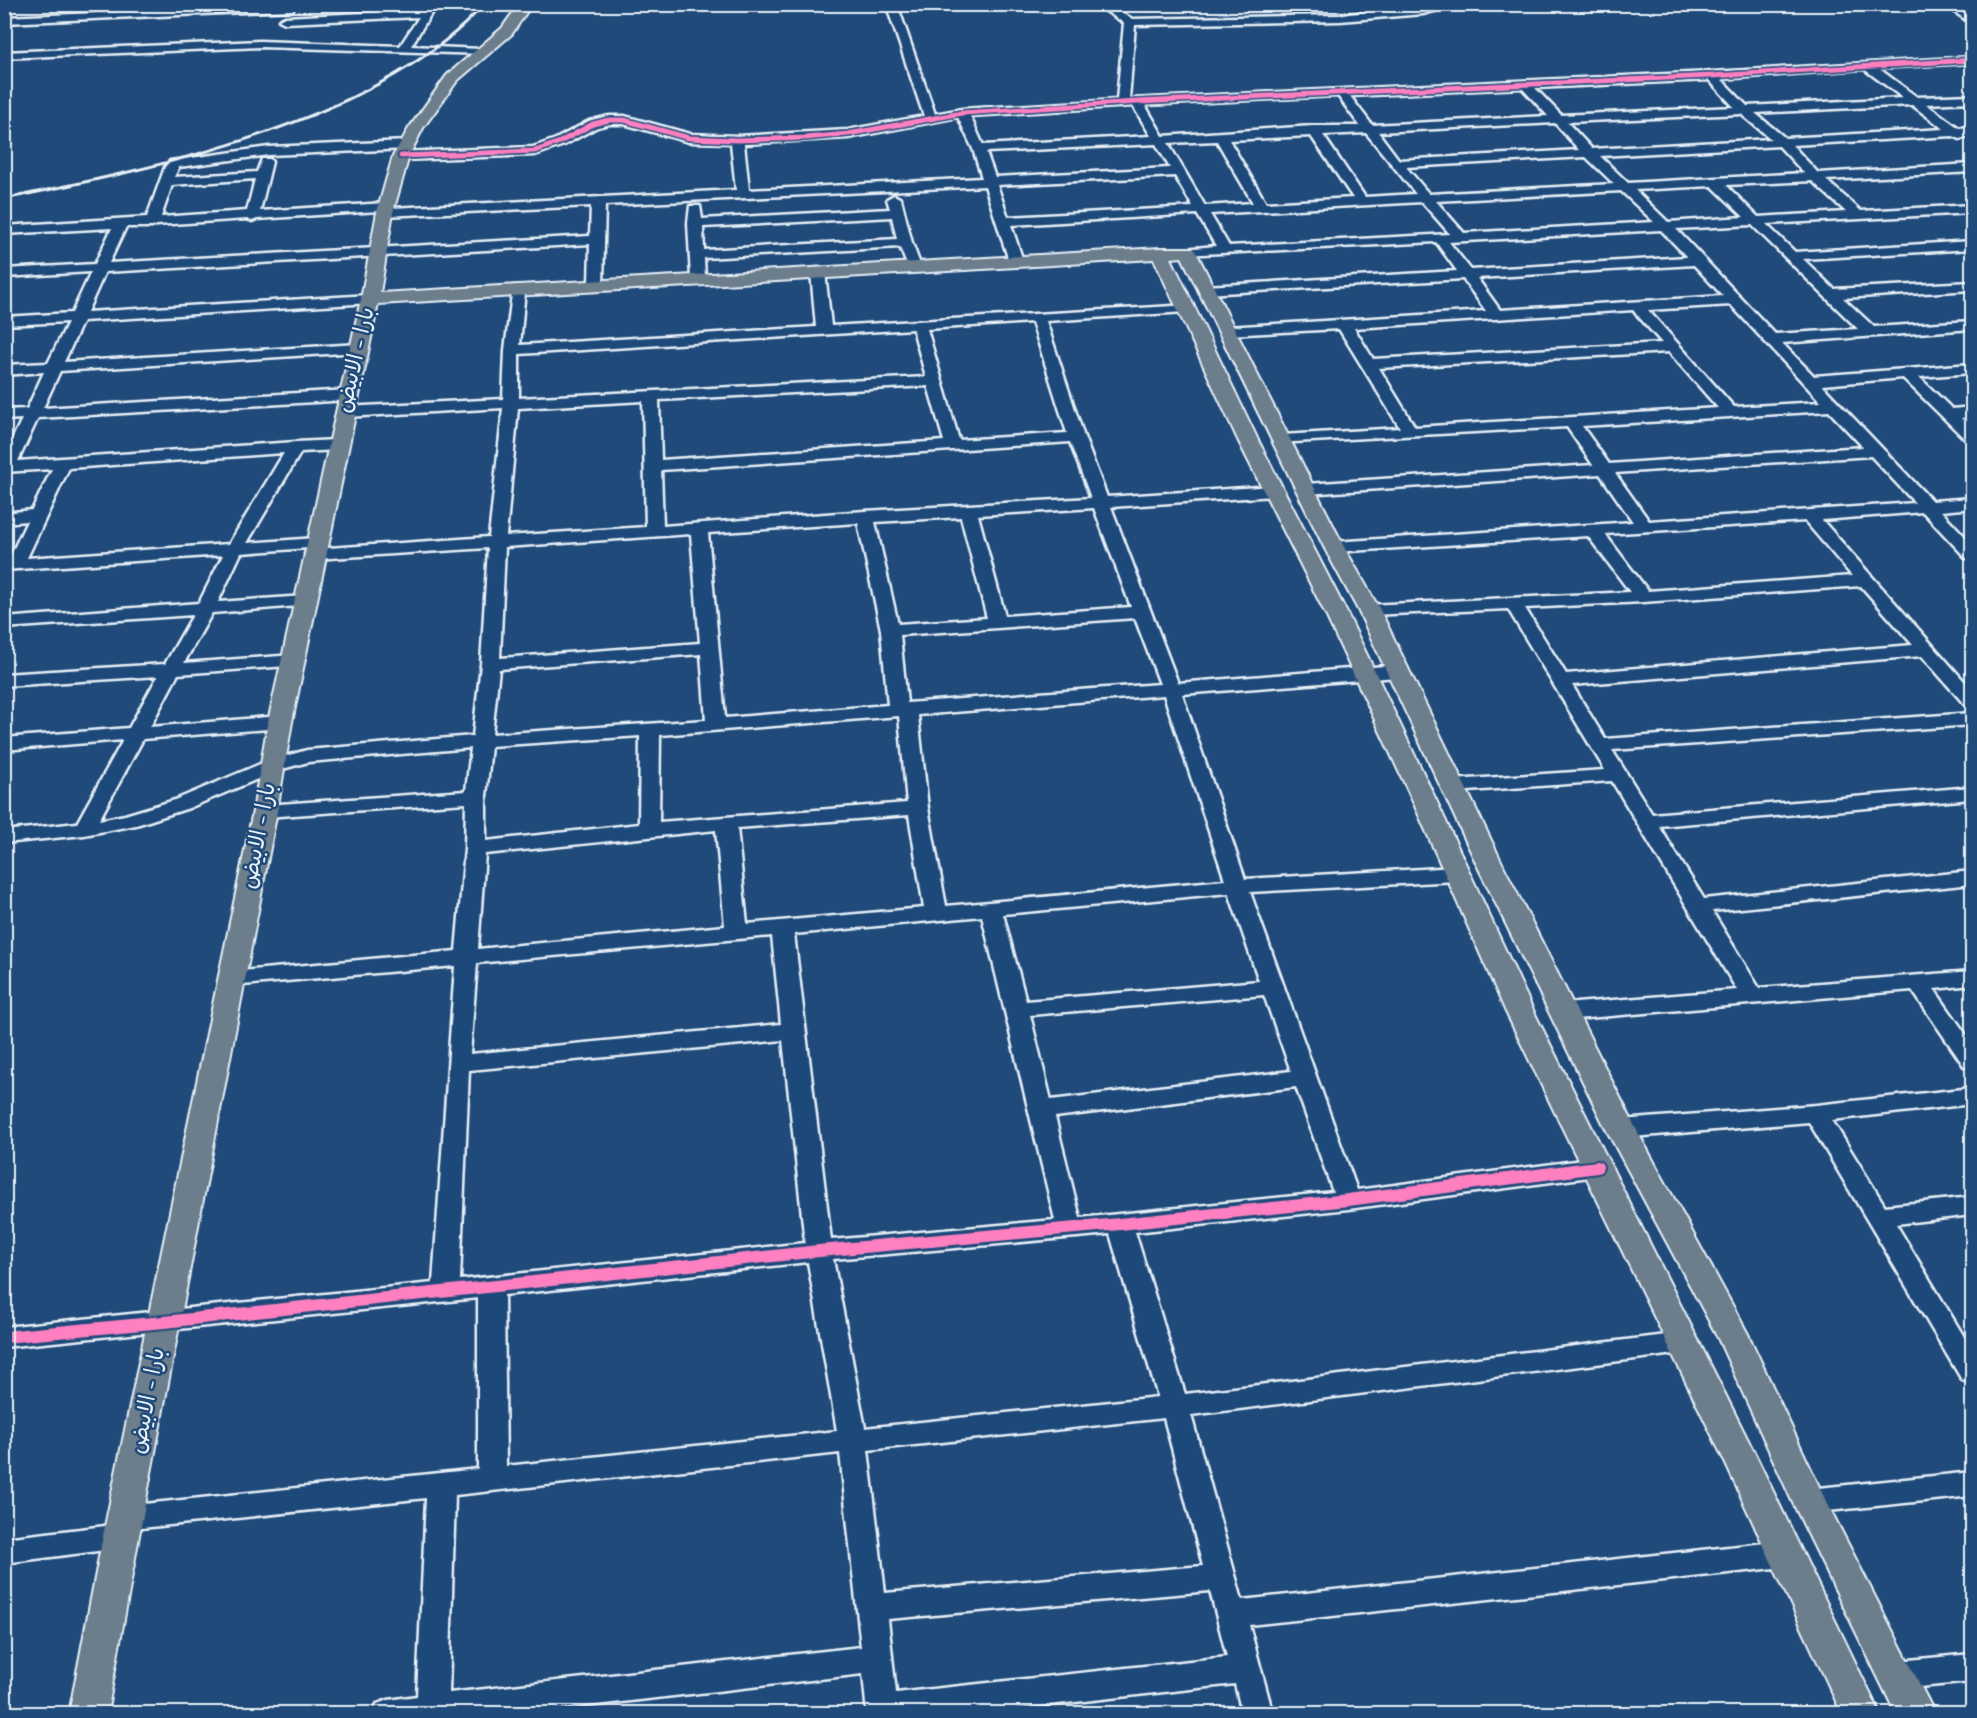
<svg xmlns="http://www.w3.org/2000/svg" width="1977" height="1718" font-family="Mynerve,'Playpen Sans Arabic',sans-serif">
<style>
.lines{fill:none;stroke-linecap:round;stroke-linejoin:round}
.minor-casing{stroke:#e8f1f8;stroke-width:5}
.major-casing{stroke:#e8f1f8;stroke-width:4}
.minor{fill:#1f4a7a;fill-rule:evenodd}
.major{fill:#6c7d8b;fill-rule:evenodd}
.rail{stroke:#e8f1f8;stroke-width:3}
.cycleway-far1-casing{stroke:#1f4a7a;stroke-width:8}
.cycleway-casing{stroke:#1f4a7a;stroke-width:16}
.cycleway-far1{stroke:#ff80c0;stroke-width:5}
.cycleway{stroke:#ff80c0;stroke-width:12}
.labels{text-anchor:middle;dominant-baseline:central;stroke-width:5;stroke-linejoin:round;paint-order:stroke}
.street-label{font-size:22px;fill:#e8f1f8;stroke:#1f4a7a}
</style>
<rect width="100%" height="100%" fill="#1f4a7a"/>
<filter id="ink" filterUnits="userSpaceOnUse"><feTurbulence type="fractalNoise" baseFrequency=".0167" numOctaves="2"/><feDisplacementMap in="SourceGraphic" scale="12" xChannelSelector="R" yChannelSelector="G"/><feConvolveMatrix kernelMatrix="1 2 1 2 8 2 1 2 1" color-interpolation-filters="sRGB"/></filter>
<g filter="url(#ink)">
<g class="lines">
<defs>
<g id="minor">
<path d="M 426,4 L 437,4 L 411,46 L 481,49 L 487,52 L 485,54 L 260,47 L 4,58 L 4,52 L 260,41 L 400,46 L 419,17 L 285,23 L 279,20 L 285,17 L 423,10 Z"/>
<path d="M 886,4 L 897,4 L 935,114 L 962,109 L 1117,100 L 1124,23 L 1095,4 L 1109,4 L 1132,19 L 1340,15 L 1438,4 L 1460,4 L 1423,14 L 1340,21 L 1135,25 L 1129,99 L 1712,72 L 1972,57 L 1972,63 L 1878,68 L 1917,97 L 1972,95 L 1972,102 L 1926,104 L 1959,128 L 1972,127 L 1972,135 L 1960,139 L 1953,136 L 1792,145 L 1818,173 L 1972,164 L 1972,172 L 1826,180 L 1861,211 L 1972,205 L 1972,213 L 1766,224 L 1795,252 L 1972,241 L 1972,249 L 1803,259 L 1834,289 L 1972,282 L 1972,290 L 1843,298 L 1874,327 L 1972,321 L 1972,329 L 1782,343 L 1814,376 L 1972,364 L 1972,373 L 1919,377 L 1952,409 L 1972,407 L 1972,417 L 1961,418 L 1972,429 L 1972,442 L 1966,440 L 1903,378 L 1822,385 L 1932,501 L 1972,498 L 1972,508 L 1941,511 L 1972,544 L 1972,559 L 1966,558 L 1923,512 L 1822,520 L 1972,690 L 1972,707 L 1965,705 L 1922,656 L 1572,685 L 1605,739 L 1972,713 L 1972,725 L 1612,750 L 1652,814 L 1972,787 L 1972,799 L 1659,826 L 1704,899 L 1972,871 L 1972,884 L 1712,911 L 1759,988 L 1972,971 L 1972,985 L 1934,989 L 1972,1043 L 1972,1068 L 1964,1066 L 1912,990 L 1564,1020 L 1556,1017 L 1553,1012 L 1556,1007 L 1564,1004 L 1737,990 L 1612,781 L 1453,792 L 1446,790 L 1443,786 L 1446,782 L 1453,780 L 1605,770 L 1508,609 L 1369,615 L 1363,614 L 1360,610 L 1363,606 L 1369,605 L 1630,592 L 1588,536 L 1334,552 L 1328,551 L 1325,547 L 1328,543 L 1334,542 L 1633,522 L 1600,474 L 1306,494 L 1300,493 L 1298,489 L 1306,484 L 1593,465 L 1567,427 L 1276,443 L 1274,440 L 1282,435 L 1400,428 L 1339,329 L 1227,335 L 1220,331 L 1227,327 L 1486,311 L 1463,279 L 1206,294 L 1199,290 L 1206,286 L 1457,271 L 1436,242 L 1183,255 L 1181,252 L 1183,249 L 1216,246 L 1197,214 L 1011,225 L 1023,261 L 1016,265 L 1009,261 L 985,186 L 605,205 L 603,285 L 596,289 L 589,285 L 590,244 L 105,272 L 87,312 L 370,295 L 377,299 L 370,303 L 83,321 L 64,362 L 359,344 L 366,348 L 359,352 L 60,371 L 43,408 L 349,390 L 357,395 L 349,400 L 38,418 L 18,461 L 296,442 L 337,440 L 345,445 L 337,450 L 301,452 L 247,543 L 316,538 L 322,539 L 325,543 L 322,547 L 241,553 L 218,602 L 305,596 L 311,597 L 314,601 L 311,605 L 212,613 L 184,663 L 294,655 L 301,657 L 303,661 L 301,665 L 178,674 L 150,727 L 280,716 L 287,718 L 290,722 L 287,726 L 280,728 L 143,739 L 99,820 L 125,815 L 175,800 L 265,762 L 307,750 L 473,736 L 481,664 L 488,548 L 314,559 L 308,558 L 305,554 L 308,550 L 314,549 L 489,537 L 503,408 L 345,417 L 337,412 L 345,407 L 503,399 L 505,350 L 513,286 L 523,286 L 525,289 L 520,345 L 816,327 L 811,272 L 818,268 L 825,272 L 831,326 L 1191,305 L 1193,308 L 1186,312 L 1046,321 L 1084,437 L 1107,497 L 1274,486 L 1282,491 L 1274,496 L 1111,507 L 1178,683 L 1397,665 L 1404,667 L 1406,671 L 1404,675 L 1397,677 L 1182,694 L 1245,879 L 1457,867 L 1464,869 L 1468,874 L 1464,879 L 1457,881 L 1250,892 L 1357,1190 L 1597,1158 L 1606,1161 L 1609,1167 L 1606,1173 L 1597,1176 L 1348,1209 L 1135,1232 L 1185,1394 L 1683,1333 L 1692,1336 L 1696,1343 L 1692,1350 L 1683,1353 L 1191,1415 L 1242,1600 L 1784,1541 L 1794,1545 L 1799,1554 L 1794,1563 L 1784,1567 L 1249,1625 L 1273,1714 L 1242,1714 L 1235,1684 L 969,1714 L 867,1714 L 863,1674 L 518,1714 L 373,1714 L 377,1704 L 388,1700 L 417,1696 L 426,1498 L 132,1529 L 136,1536 L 131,1545 L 121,1548 L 4,1563 L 4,1538 L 114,1525 L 111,1518 L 115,1509 L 125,1506 L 478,1469 L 478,1298 L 4,1347 L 4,1327 L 433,1283 L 455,966 L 231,986 L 223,984 L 220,979 L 223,974 L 231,972 L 456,951 L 465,849 L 466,803 L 265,817 L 258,815 L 255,811 L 258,807 L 265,805 L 466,791 L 471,748 L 308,762 L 279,770 L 189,808 L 136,825 L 84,835 L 4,843 L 4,831 L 77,823 L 123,740 L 4,750 L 4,738 L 129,728 L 158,676 L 4,686 L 4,674 L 165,664 L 193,615 L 4,628 L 4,618 L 199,603 L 223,555 L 4,570 L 4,560 L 9,559 L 27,521 L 4,523 L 4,513 L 32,510 L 52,469 L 4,472 L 4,456 L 22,419 L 4,420 L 4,410 L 27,409 L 44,372 L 4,375 L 4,365 L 48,363 L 68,322 L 4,325 L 4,317 L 72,313 L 91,272 L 4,277 L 4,269 L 95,264 L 112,228 L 4,234 L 4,226 L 147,217 L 165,167 L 170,161 L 269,147 L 407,141 L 413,145 L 407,149 L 269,155 L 179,167 L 174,177 L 257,172 L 262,159 L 270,159 L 272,162 L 260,211 L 386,203 L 391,204 L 392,208 L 736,190 L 731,143 L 689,142 L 624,124 L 609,124 L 597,127 L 564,145 L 535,155 L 401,160 L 395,156 L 401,152 L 533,147 L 556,139 L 589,121 L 609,116 L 624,116 L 690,134 L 737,136 L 848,130 L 924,116 ZM 1864,69 L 1903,98 L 1747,106 L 1721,79 ZM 1709,80 L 1734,107 L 1561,115 L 1535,88 ZM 1522,88 L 1548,116 L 1372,125 L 1350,96 ZM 1338,96 L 1360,126 L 1313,126 L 1163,136 L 1145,105 ZM 1912,105 L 1944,129 L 1785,138 L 1755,113 ZM 1133,106 L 1151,136 L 983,145 L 970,116 ZM 1741,114 L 1771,139 L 1592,149 L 1567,122 ZM 958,117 L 973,149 L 982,178 L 749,190 L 744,144 L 848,138 ZM 1555,123 L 1579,150 L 1399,160 L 1378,132 ZM 1366,133 L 1416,194 L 1365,197 L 1323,135 ZM 1311,136 L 1353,198 L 1266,203 L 1229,140 ZM 1217,141 L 1253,203 L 1205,206 L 1168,143 ZM 1156,144 L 1170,168 L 995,177 L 986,152 ZM 1779,146 L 1804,173 L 1628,183 L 1600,156 ZM 1586,157 L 1614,184 L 1429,194 L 1406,167 ZM 1175,176 L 1193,207 L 1008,217 L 997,185 ZM 255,179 L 247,211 L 161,217 L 172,185 ZM 1812,181 L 1846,212 L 1758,217 L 1726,185 ZM 1712,186 L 1744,217 L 1668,222 L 1635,190 ZM 1621,191 L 1654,222 L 1464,233 L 1436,201 ZM 1422,202 L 1450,234 L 1229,246 L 1210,214 ZM 591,206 L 590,236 L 109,263 L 126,227 L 152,227 L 157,225 L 247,219 L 252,221 L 257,219 L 379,211 L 380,215 L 385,216 ZM 1752,225 L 1858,329 L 1775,334 L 1676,229 ZM 1661,230 L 1687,257 L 1471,270 L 1449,242 ZM 1694,265 L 1723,296 L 1500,310 L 1477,278 ZM 1731,305 L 1821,402 L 1734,407 L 1648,310 ZM 1633,310 L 1662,343 L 1373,359 L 1354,328 ZM 1032,322 L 1067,433 L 959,440 L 927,329 ZM 913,329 L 926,377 L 519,398 L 519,354 ZM 1669,352 L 1718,408 L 1415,427 L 1379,368 ZM 928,386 L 944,441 L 661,460 L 659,400 ZM 643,401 L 646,527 L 506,536 L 518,408 ZM 1829,411 L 1863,447 L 1609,464 L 1582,426 ZM 1070,442 L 1091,498 L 865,511 L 663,526 L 661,470 ZM 284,453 L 229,544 L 27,558 L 69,468 ZM 1871,456 L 1915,503 L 1649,521 L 1615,473 ZM 1094,508 L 1131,607 L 1005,616 L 978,515 ZM 961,517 L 987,618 L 898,624 L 875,522 ZM 1805,521 L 1852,576 L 1648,591 L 1605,534 ZM 858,523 L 881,630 L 888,705 L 725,718 L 708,533 ZM 691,534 L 700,643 L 500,658 L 505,547 ZM 1861,586 L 1913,645 L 1566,674 L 1525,608 L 1643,602 ZM 1135,618 L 1160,684 L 907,703 L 900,635 ZM 701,654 L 706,720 L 492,734 L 499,669 ZM 1164,695 L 1225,880 L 946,906 L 928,808 L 918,715 ZM 899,716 L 907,803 L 659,822 L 660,735 ZM 640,736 L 639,824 L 486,841 L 486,796 L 491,746 ZM 909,815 L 924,908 L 747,924 L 737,828 ZM 716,830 L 725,926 L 478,949 L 485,854 ZM 1229,893 L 1259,981 L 1026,1001 L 1003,914 ZM 982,916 L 1055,1220 L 831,1240 L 794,934 ZM 772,936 L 781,1024 L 470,1054 L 477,963 ZM 1264,995 L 1291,1071 L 1051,1100 L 1030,1015 ZM 783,1040 L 805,1243 L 460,1280 L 469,1070 ZM 1296,1087 L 1333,1192 L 1080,1218 L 1055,1117 ZM 1110,1234 L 1158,1397 L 865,1428 L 833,1259 ZM 808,1262 L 837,1431 L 506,1466 L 504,1295 ZM 1164,1418 L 1203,1566 L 885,1593 L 868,1450 ZM 840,1453 L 861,1647 L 449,1693 L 455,1495 ZM 1210,1591 L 1227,1657 L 896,1693 L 888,1619 Z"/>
<path d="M 1943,4 L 1956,4 L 1972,16 L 1972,24 Z"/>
<path d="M 289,5 L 293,6 L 293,10 L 4,23 L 4,17 Z"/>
<path d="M 894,195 L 901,199 L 912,243 L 921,267 L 919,270 L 909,270 L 900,247 L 704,258 L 705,278 L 698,282 L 691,278 L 688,223 L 690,206 L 700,206 L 702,219 L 890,209 L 887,199 ZM 892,217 L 897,239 L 704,250 L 703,227 Z"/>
<path d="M 1972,1088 L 1972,1104 L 1832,1120 L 1885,1206 L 1972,1197 L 1972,1215 L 1896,1224 L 1972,1350 L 1972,1383 L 1962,1380 L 1809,1122 L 1621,1138 L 1612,1135 L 1609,1129 L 1612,1123 L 1621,1120 L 1816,1105 Z"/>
<path d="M 1972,1472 L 1972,1496 L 1809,1513 L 1799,1509 L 1795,1501 L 1799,1493 L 1809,1489 Z"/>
<path d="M 1972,1654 L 1972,1682 L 1898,1689 L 1887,1685 L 1883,1675 L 1887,1665 L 1898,1661 Z"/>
</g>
<path id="major" d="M 519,4 L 532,4 L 512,34 L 457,81 L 423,128 L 409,156 L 393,212 L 380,293 L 1160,248 L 1194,248 L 1344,547 L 1380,610 L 1505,869 L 1636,1129 L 1748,1334 L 1824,1497 L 1935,1714 L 1896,1714 L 1792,1501 L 1716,1334 L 1606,1129 L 1479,869 L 1358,610 L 1324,547 L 1182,257 L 1171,258 L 1258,440 L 1346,611 L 1438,804 L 1533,1010 L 1757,1458 L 1880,1714 L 1842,1714 L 1723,1458 L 1505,1010 L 1414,804 L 1324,611 L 1238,440 L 1154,259 L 378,304 L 292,722 L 277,811 L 139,1536 L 107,1714 L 69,1714 L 103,1536 L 253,811 L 268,722 L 361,299 L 377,212 L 393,156 L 409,128 L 447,75 L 502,28 Z"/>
</defs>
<!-- minor casing -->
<use href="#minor" class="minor-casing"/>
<!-- major casing -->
<use href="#major" class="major-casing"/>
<!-- minor -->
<use href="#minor" class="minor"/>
<!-- major -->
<use href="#major" class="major"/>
<!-- rail -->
<path class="rail" d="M 4,199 C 153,169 381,121 484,4"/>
<defs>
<path id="cycleway-far1" d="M 401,156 L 535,151 L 560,142 L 593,124 L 609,120 L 624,120 L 689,138 L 737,140 L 805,138 L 848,134 L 962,113 L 1137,102 L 1712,76 L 1972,60"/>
<path id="cycleway" d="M 4,1337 L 164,1322 L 819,1251 L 1120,1224 L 1348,1200 L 1597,1167"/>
</defs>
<!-- cycleway-far1 casing -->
<use href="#cycleway-far1" class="cycleway-far1-casing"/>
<!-- cycleway casing -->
<use href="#cycleway" class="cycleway-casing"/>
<!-- cycleway-far1 -->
<use href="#cycleway-far1" class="cycleway-far1"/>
<!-- cycleway -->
<use href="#cycleway" class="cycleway"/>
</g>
</g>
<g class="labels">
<!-- street labels -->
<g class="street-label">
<text transform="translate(356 360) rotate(-77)">بارا - الابيض</text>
<text transform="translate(259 836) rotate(-79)">بارا - الابيض</text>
<text transform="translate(148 1401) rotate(-79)">بارا - الابيض</text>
</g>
</g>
<!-- margin -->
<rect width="1977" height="1718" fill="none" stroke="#1f4a7a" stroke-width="24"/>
<rect x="12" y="12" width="1953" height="1694" fill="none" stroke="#e8f1f8" stroke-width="2" filter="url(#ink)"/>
</svg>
